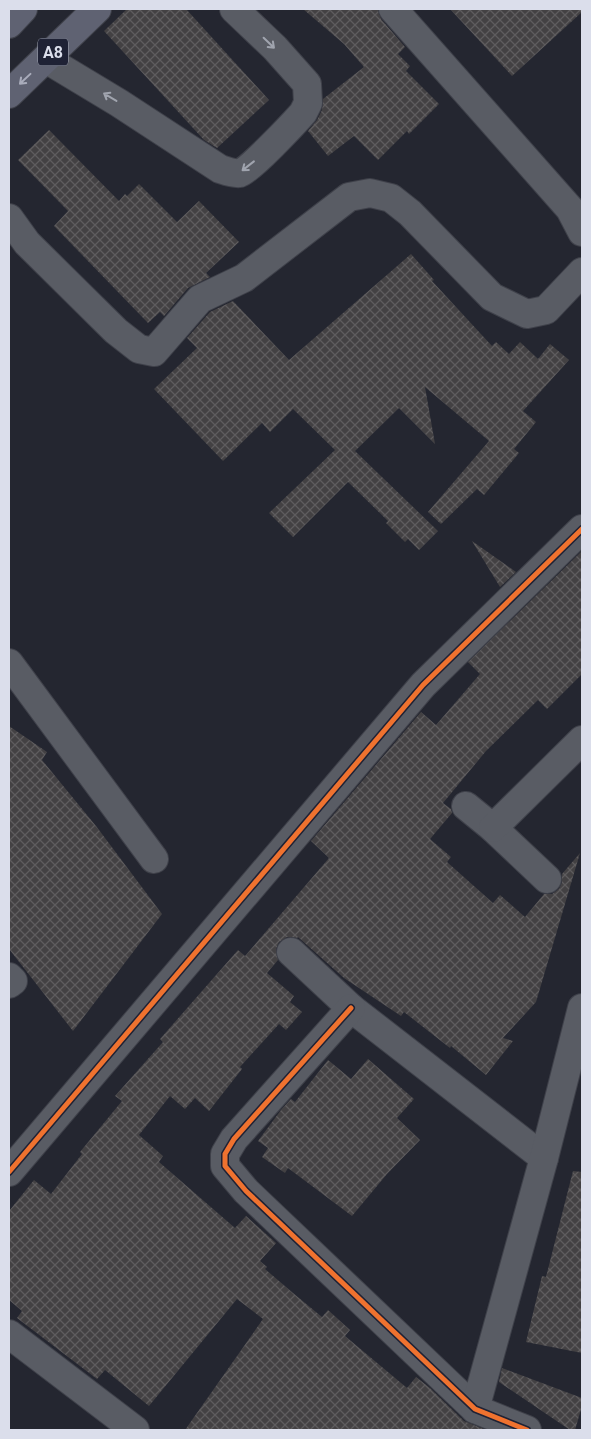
<svg xmlns="http://www.w3.org/2000/svg" width="591" height="1439" font-family="Roboto,sans-serif">
<style>
.building{fill:url(#building-cross-hatch)}
.lines{fill:none;stroke-linecap:round;stroke-linejoin:round}
.minor-casing{stroke:#3f414a;stroke-width:30}
.highway-casing{stroke:#3f414a;stroke-width:30}
.minor{stroke:#595c64;stroke-width:28}
.highway{stroke:#5f6272;stroke-width:28}
.cycleway-casing{stroke:#1f2235;stroke-width:8}
.cycleway{stroke:#ef722f;stroke-width:5}
.oneway{stroke:#a0a4ae}
.oneway2{stroke:#a9acbb}
.labels{text-anchor:middle;dominant-baseline:central;stroke-width:4;stroke-linejoin:round;paint-order:stroke}
.shield{fill:#1f2235;stroke:#a3a6b4;stroke-width:1}
.shield-label{font-size:16px;font-weight:bold;fill:#dbdeeb}
</style>
<defs>
<pattern id="building-cross-hatch" width="8" height="8" patternUnits="userSpaceOnUse" patternTransform="scale(1.25)"><rect width="8" height="8" fill="#434143"/><path d="M0 0l8 8M0 8l8-8" fill="none" stroke="#5e5c5e"/></pattern>
</defs>
<rect width="100%" height="100%" fill="#242630"/>
<!-- building -->
<g class="building">
<path d="M 127,9 L 186,9 L 269,100 L 217,148 L 204,140 L 104,31 Z"/>
<path d="M 303,9 L 378,9 L 381,19 L 405,47 L 398,54 L 410,66 L 406,71 L 439,104 L 409,134 L 407,131 L 378,160 L 354,136 L 328,156 L 308,131 L 317,120 L 322,110 L 323,99 L 364,67 L 344,44 Z"/>
<path d="M 450,9 L 582,9 L 582,12 L 512,76 Z"/>
<path d="M 49,130 L 119,201 L 125,194 L 127,196 L 139,184 L 177,222 L 199,201 L 239,242 L 206,273 L 210,277 L 188,288 L 164,316 L 160,312 L 148,323 L 54,226 L 68,211 L 18,160 Z"/>
<path d="M 411,254 L 434,280 L 432,281 L 492,346 L 496,342 L 509,354 L 520,342 L 538,359 L 550,344 L 569,360 L 523,411 L 536,422 L 514,449 L 519,453 L 484,495 L 477,489 L 441,524 L 428,512 L 489,441 L 425,387 L 435,444 L 399,408 L 355,451 L 438,531 L 419,550 L 408,539 L 405,542 L 386,523 L 388,521 L 348,482 L 293,537 L 269,513 L 335,450 L 293,409 L 270,432 L 262,423 L 223,461 L 154,389 L 197,348 L 187,338 L 210,312 L 233,301 L 289,360 Z"/>
<path d="M 472,541 L 516,572 L 500,587 Z"/>
<path d="M 582,551 L 582,674 L 547,709 L 538,700 L 486,751 L 443,803 L 451,809 L 452,813 L 430,839 L 451,857 L 447,862 L 493,903 L 500,895 L 525,917 L 544,894 L 552,894 L 559,889 L 562,882 L 562,874 L 580,853 L 536,1002 L 503,1038 L 513,1041 L 486,1075 L 451,1046 L 450,1048 L 404,1012 L 401,1016 L 344,978 L 298,937 L 297,938 L 287,937 L 279,942 L 276,949 L 278,960 L 267,973 L 294,996 L 290,1002 L 302,1012 L 286,1030 L 279,1024 L 240,1067 L 242,1069 L 209,1111 L 195,1098 L 185,1109 L 170,1096 L 139,1135 L 163,1156 L 159,1162 L 235,1228 L 246,1216 L 276,1243 L 260,1261 L 267,1267 L 265,1269 L 293,1293 L 322,1317 L 328,1310 L 350,1330 L 345,1336 L 407,1388 L 416,1377 L 430,1388 L 464,1421 L 486,1430 L 185,1430 L 263,1319 L 237,1299 L 149,1406 L 105,1370 L 97,1379 L 17,1318 L 22,1311 L 9,1300 L 9,1211 L 34,1180 L 51,1194 L 82,1154 L 80,1152 L 122,1101 L 115,1096 L 163,1042 L 160,1039 L 238,950 L 245,956 L 329,858 L 311,841 L 421,712 L 436,725 L 480,674 L 468,662 Z"/>
<path d="M 9,726 L 47,752 L 42,760 L 96,826 L 162,914 L 73,1031 L 9,949 Z"/>
<path d="M 368,1059 L 414,1099 L 397,1118 L 420,1140 L 387,1174 L 352,1216 L 288,1168 L 285,1173 L 262,1157 L 268,1148 L 258,1141 L 281,1110 L 291,1099 L 295,1102 L 328,1060 L 351,1079 Z"/>
<path d="M 573,1171 L 582,1172 L 582,1353 L 526,1342 L 542,1276 L 546,1277 Z"/>
<path d="M 502,1368 L 582,1398 L 582,1406 L 575,1430 L 570,1430 L 499,1382 Z"/>
</g>
<g class="lines">
<defs>
<g id="minor">
<path d="M 393,9 L 570,209 L 582,232"/>
<path d="M 46,59 L 119,103 L 220,169 C 226,171 234,174 240,173 C 250,170 294,123 303,113 L 308,103 L 307,84 L 275,48 L 234,9"/>
<path d="M 9,218 L 27,243 L 116,331 L 139,349 L 154,352 L 200,299 L 244,278 L 349,197 L 370,193 L 391,198 L 410,213 L 492,297 L 527,314 L 546,310 L 582,272"/>
<path d="M 9,663 L 154,859"/>
<path d="M 466,806 L 493,828 L 547,879"/>
<path d="M 493,828 L 582,740"/>
<path d="M 291,952 L 351,1008 L 544,1158"/>
<path d="M 9,977 L 13,981 L 9,984"/>
<path d="M 351,1008 L 234,1139 L 225,1154 L 225,1166 L 246,1191 L 475,1409 L 527,1430"/>
<path d="M 9,1172 L 423,685 L 582,529"/>
<path d="M 9,1334 L 135,1430"/>
<path d="M 475,1409 L 544,1158 L 582,1008"/>
</g>
<g id="highway">
<path d="M 9,24 L 23,9"/>
<path d="M 9,94 L 97,9"/>
</g>
</defs>
<!-- minor casing -->
<use href="#minor" class="minor-casing"/>
<!-- highway casing -->
<use href="#highway" class="highway-casing"/>
<!-- minor -->
<use href="#minor" class="minor"/>
<!-- highway -->
<use href="#highway" class="highway"/>
<defs>
<g id="cycleway">
<path d="M 351,1008 L 234,1139 L 225,1154 L 225,1166 L 246,1191 L 475,1409 L 527,1430"/>
<path d="M 9,1172 L 423,685 L 582,529"/>
</g>
</defs>
<!-- cycleway casing -->
<use href="#cycleway" class="cycleway-casing"/>
<!-- cycleway -->
<use href="#cycleway" class="cycleway"/>
</g>
<!-- one-way arrows -->
<defs><path id="oneway-shaft" d="M-6 0H5M1.5-3L5.5 0L1.5 3" fill="none" stroke-width="1.6" stroke-linecap="round" stroke-linejoin="round" transform="scale(1.25)"/></defs>
<g class="oneway">
<use href="#oneway-shaft" transform="translate(269 43) rotate(44)"/>
<use href="#oneway-shaft" transform="translate(110 97) rotate(-149)"/>
<use href="#oneway-shaft" transform="translate(248 166) rotate(142)"/>
</g>
<use class="oneway2" href="#oneway-shaft" transform="translate(25 79) rotate(137)"/>
<g class="labels">
<!-- shield labels -->
<rect class="shield" x="38" y="38.5" width="30" height="27" rx="4"/>
<g class="shield-label">
<text x="53" y="52">A8</text>
</g>
</g>
<!-- border -->
<rect width="591" height="1439" fill="none" stroke="#dbdeeb" stroke-width="20"/>
</svg>
